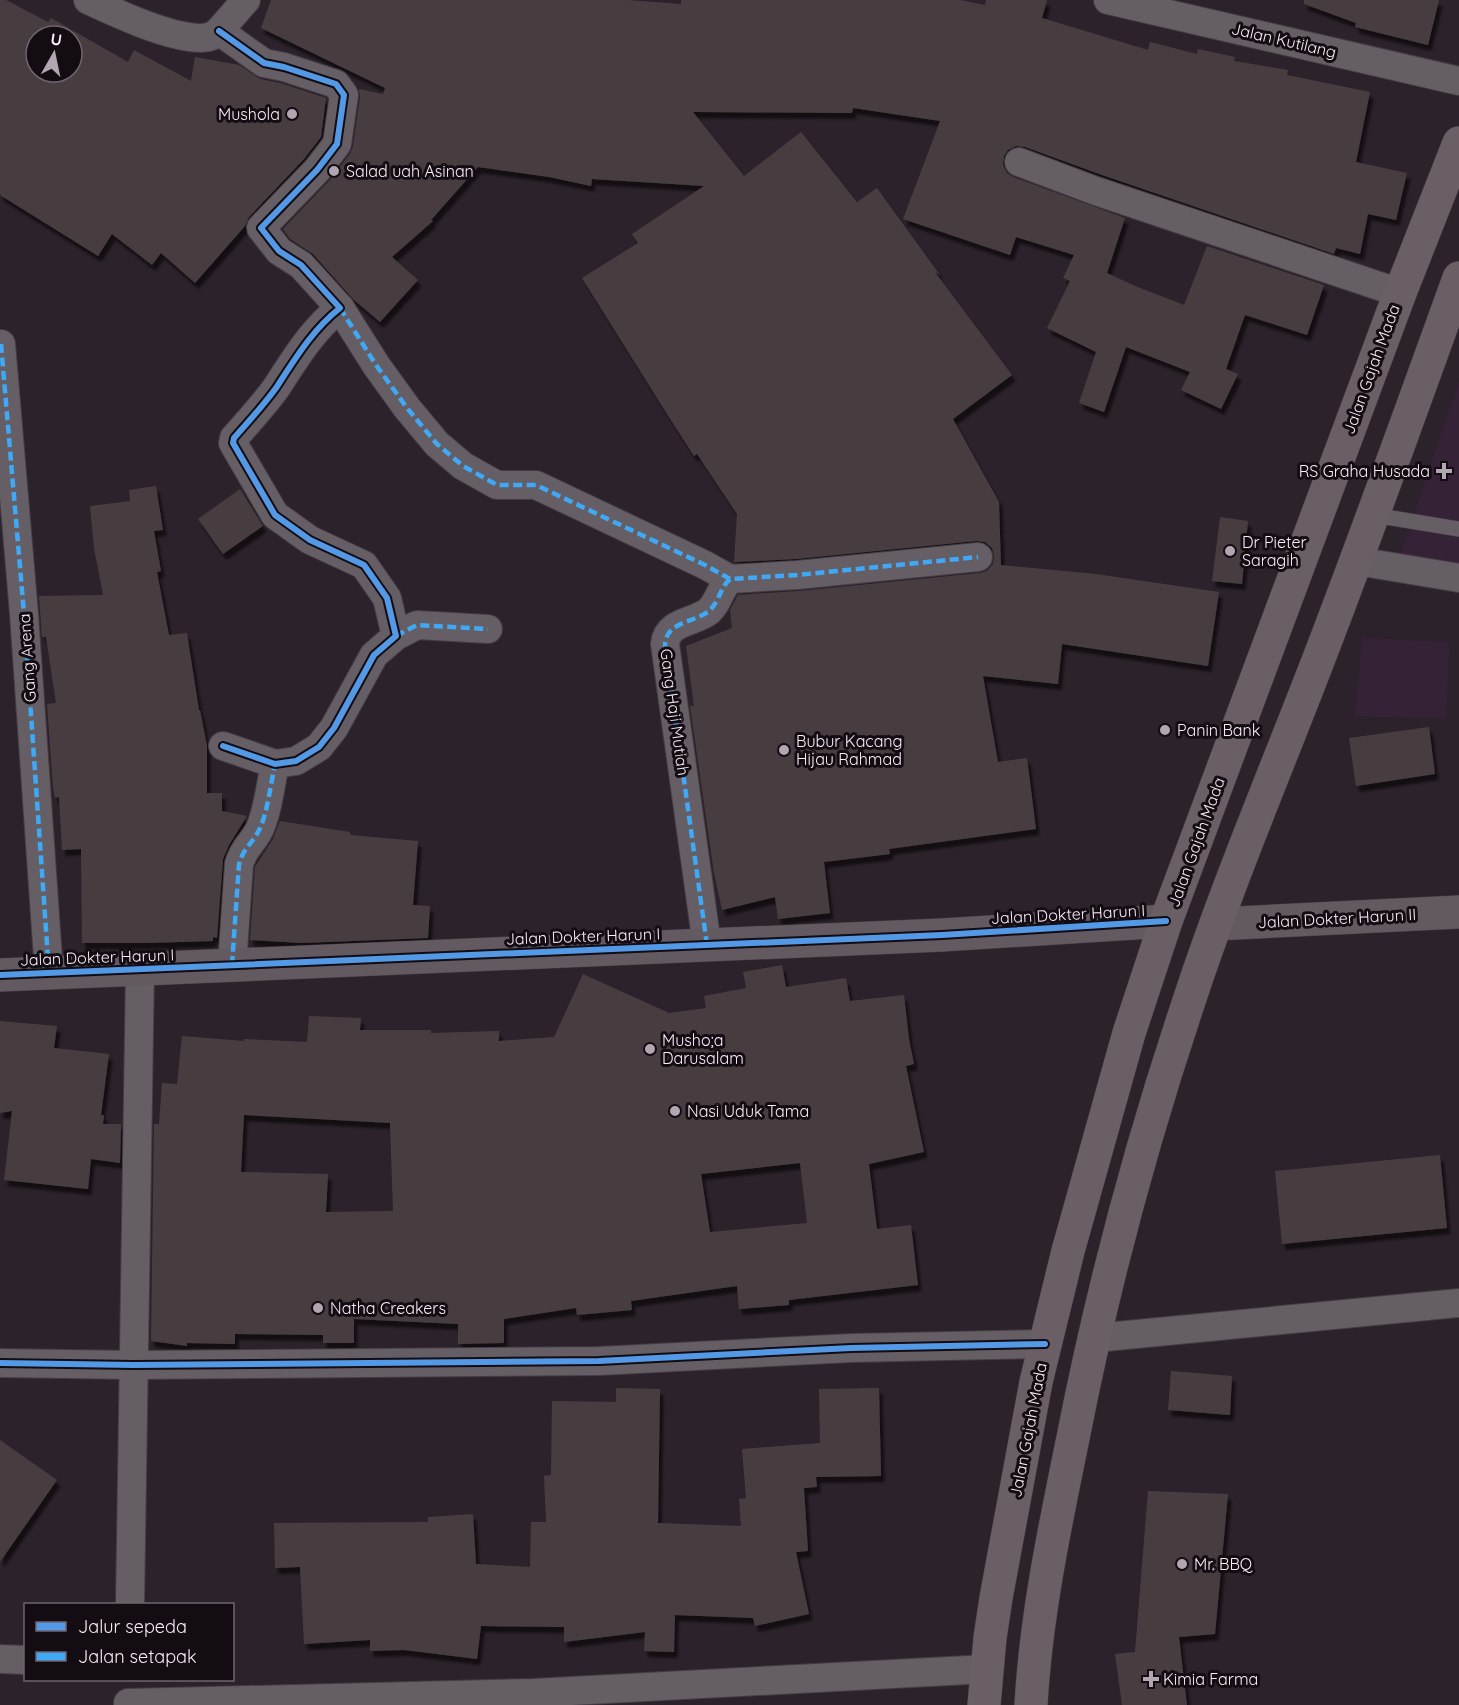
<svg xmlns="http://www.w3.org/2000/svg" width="1459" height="1705" font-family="Quicksand,sans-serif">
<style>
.built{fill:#362236}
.building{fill:#473e41;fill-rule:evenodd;filter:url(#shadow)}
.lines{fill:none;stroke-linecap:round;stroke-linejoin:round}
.lane-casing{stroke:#453d45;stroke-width:16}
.street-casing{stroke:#453d45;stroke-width:30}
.secondary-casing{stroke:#453d45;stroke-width:34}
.primary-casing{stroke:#453d45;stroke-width:34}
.lane{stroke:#655e65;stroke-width:15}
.street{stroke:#655e65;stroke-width:28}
.secondary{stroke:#635961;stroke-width:33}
.primary{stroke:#695f64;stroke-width:33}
.quiet{stroke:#3fa9f5;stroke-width:4.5;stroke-dasharray:9 4.5;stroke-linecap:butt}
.cycleway-casing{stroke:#130c13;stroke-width:10}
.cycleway{stroke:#5399e6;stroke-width:6}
.poi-dot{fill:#b1a6b1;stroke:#130c13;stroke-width:2}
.labels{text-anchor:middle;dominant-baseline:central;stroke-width:6;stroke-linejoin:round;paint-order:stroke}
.street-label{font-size:16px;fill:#f9edf8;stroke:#130c13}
.poi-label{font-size:16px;fill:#f9edf8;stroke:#130c13;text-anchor:start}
</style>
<defs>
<filter id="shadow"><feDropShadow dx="3.5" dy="6" stdDeviation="1.5" flood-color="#0009"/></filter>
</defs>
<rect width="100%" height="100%" fill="#2c222c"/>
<!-- built -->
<g class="built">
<path d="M 1459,382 L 1459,570 L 1399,561 Z"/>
<path d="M 1362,638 L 1449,642 L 1446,719 L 1355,716 Z"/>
</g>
<!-- building -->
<g class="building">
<path d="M 0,0 L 6,0 L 48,22 L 51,18 L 128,62 L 134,50 L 191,81 L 195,57 L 239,65 L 260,79 L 280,83 L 326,98 L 321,137 L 304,159 L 249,217 L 245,226 L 195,283 L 161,253 L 152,265 L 112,234 L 98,256 L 0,195 ZM 36,36 L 72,36 L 72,72 L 36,72 Z"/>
<path d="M 271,0 L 627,0 L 681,4 L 681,0 L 960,0 L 985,5 L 986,0 L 1047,0 L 1042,18 L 1148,50 L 1150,42 L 1197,54 L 1198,49 L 1235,57 L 1234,61 L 1288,70 L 1287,75 L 1370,92 L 1356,162 L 1407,173 L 1396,220 L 1368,214 L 1360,254 L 1336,248 L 1334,254 L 1102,175 L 1025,147 L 1016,146 L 1008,150 L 1004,156 L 1003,165 L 1007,173 L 1013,177 L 1125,218 L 1107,273 L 1135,286 L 1184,305 L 1207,246 L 1324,285 L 1307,335 L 1245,315 L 1226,369 L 1238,374 L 1221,409 L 1181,390 L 1190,372 L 1126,347 L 1104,412 L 1079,403 L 1096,352 L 1047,328 L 1070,281 L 1063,278 L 1074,255 L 1016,237 L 1010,255 L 903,219 L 940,121 L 853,108 L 852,113 L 693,112 L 744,176 L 801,132 L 857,202 L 877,188 L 940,275 L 935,272 L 1012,375 L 953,419 L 999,502 L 1001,565 L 1096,574 L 1219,592 L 1208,666 L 1062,644 L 1058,684 L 983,676 L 998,762 L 1027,758 L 1036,829 L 889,849 L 890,854 L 824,862 L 830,913 L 778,919 L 775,897 L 722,910 L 714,873 L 690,706 L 694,706 L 686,646 L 732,628 L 730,610 L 738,595 L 799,591 L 980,573 L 987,571 L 993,564 L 994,556 L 992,548 L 985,542 L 976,541 L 796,559 L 734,562 L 737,514 L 697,454 L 694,456 L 667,414 L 582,278 L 638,243 L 632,234 L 704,186 L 592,179 L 591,186 L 549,177 L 478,167 L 431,220 L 433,221 L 392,257 L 418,280 L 380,322 L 354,300 L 313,254 L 290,239 L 283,229 L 329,181 L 350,154 L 353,146 L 360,97 L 359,89 L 383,94 L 385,88 L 261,28 Z"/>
<path d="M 1304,0 L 1439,0 L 1428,45 L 1355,27 L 1356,23 L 1304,4 Z"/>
<path d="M 156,486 L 163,530 L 154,531 L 161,571 L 157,572 L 169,635 L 187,633 L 199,710 L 200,710 L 207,746 L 207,793 L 222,793 L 222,811 L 247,816 L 229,845 L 223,859 L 217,938 L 213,937 L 213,941 L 147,943 L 82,943 L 81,849 L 62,850 L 59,797 L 55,798 L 53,787 L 47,704 L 56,703 L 46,637 L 42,637 L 39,596 L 103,595 L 94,548 L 90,506 L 130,501 L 129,490 Z"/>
<path d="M 240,489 L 263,526 L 223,554 L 198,519 Z"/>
<path d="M 1220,517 L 1248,521 L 1242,584 L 1212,581 Z"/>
<path d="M 1429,727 L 1435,774 L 1356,786 L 1349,738 Z"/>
<path d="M 280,821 L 350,832 L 350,835 L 418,841 L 413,905 L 430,906 L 428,938 L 302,943 L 250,940 L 255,867 L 273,839 Z"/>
<path d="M 782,965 L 786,987 L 846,978 L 850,1001 L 904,995 L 909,1039 L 914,1064 L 906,1066 L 924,1152 L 869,1164 L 877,1229 L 911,1225 L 918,1285 L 789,1300 L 789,1305 L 739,1309 L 737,1286 L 631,1301 L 632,1310 L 577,1315 L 576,1308 L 504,1319 L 504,1343 L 458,1344 L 458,1324 L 354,1319 L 354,1343 L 323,1343 L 323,1335 L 235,1334 L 235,1344 L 187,1343 L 187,1346 L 151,1341 L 154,1124 L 159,1124 L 162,1083 L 177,1084 L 182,1036 L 244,1041 L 244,1039 L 307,1042 L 309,1016 L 361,1018 L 360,1030 L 431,1030 L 431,1033 L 499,1031 L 499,1041 L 554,1037 L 583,974 L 669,1013 L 706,1008 L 704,996 L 746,988 L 743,972 ZM 244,1115 L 390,1123 L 393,1211 L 326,1212 L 328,1174 L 241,1172 ZM 800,1163 L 807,1223 L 710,1232 L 701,1174 Z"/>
<path d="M 0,1021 L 57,1026 L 54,1048 L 109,1054 L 101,1115 L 104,1115 L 103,1124 L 121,1124 L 120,1163 L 91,1159 L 88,1189 L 4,1180 L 12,1111 L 0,1113 Z"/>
<path d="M 1440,1155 L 1447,1228 L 1282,1244 L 1275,1171 Z"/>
<path d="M 1171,1371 L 1232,1376 L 1230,1415 L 1168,1410 Z"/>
<path d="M 616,1388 L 660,1389 L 658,1523 L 741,1526 L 739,1499 L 746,1498 L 742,1449 L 820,1443 L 819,1389 L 879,1388 L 881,1476 L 816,1477 L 817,1487 L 804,1488 L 808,1551 L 796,1552 L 809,1614 L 755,1626 L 753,1618 L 675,1615 L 674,1652 L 644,1651 L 645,1632 L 564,1642 L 564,1627 L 481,1626 L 477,1659 L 404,1650 L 370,1651 L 370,1640 L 304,1644 L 300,1567 L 275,1568 L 274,1523 L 428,1522 L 428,1517 L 473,1514 L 476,1564 L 530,1567 L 531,1522 L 546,1522 L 544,1476 L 551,1475 L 552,1401 L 616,1402 Z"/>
<path d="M 0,1440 L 57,1480 L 0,1562 Z"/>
<path d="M 1148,1491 L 1228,1494 L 1215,1634 L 1179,1637 L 1187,1705 L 1122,1705 L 1115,1654 L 1135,1652 Z"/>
</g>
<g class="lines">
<defs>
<path id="lane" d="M 1374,515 L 1459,529"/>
<g id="street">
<path d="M 88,0 C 118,14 169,38 202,38 C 209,38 215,35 219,31 L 246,0"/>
<path d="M 1108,0 L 1459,81"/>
<path d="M 219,31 L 264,63 L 284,67 L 336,84 L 344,95 L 337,144 L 317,170 L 261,228 L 279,251 L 301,265 L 340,308 C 312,330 295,359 276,388 C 263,406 248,422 234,438 L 233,443 L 275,515 L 310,540 L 364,565 L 387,598 L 396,636 L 374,655 L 334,728 L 319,747 L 296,761 L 275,764 L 223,746"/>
<path d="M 1019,162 L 1096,191 L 1400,293"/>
<path d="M 340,308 L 376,365 L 407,408 L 437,444 L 463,466 L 497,485 L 536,485 L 705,565 L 730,579"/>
<path d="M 1,344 L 24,614 L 49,973"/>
<path d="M 1357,561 L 1459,578"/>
<path d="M 396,636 L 417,625 L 488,629"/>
<path d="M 707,945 L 665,644 C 667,621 694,623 709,611 C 719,602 720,588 730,579 L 797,575 L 978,557"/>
<path d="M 232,965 L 239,864 C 244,847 251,845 258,832 C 267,817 271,782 275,764"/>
<path d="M 1095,1338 L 1459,1303"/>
<path d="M 0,1363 L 134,1365 L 599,1361 L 851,1348 L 1045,1344"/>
<path d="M 130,1604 L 140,969"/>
<path d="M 0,1659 L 26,1660"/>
<path d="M 128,1703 L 533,1693 L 987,1669"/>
</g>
<g id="secondary">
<path d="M 1216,924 L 1459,912"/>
<path d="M 0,975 L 942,935 L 1166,921"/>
</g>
<g id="primary">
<path d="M 984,1705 L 990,1638 L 996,1598 L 1036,1382 L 1068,1251 L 1129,1033 L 1166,921 L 1400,293 L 1459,143"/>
<path d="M 1031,1705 C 1036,1615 1055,1526 1073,1438 C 1101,1295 1140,1148 1186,1010 C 1224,893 1272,780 1316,666 C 1366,537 1412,408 1459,278"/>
</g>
</defs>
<!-- lane casing -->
<use href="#lane" class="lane-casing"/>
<!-- street casing -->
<use href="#street" class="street-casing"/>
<!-- secondary casing -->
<use href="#secondary" class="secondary-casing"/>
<!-- primary casing -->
<use href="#primary" class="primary-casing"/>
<!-- lane -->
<use href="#lane" class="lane"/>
<!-- street -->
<use href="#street" class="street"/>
<!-- secondary -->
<use href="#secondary" class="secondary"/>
<!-- primary -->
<use href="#primary" class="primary"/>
<!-- quiet -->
<g class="quiet">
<path d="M 340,308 L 376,365 L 407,408 L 437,444 L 463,466 L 497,485 L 536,485 L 705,565 L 730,579"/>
<path d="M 1,344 L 24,614 L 49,973"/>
<path d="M 396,636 L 417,625 L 488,629"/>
<path d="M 707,945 L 665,644 C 667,621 694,623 709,611 C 719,602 720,588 730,579 L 797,575 L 978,557"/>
<path d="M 232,965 L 239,864 C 244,847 251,845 258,832 C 267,817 271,782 275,764"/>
</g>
<defs>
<g id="cycleway">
<path d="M 219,31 L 264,63 L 284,67 L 336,84 L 344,95 L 337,144 L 317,170 L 261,228 L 279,251 L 301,265 L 340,308 C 312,330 295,359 276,388 C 263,406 248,422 234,438 L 233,443 L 275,515 L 310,540 L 364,565 L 387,598 L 396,636 L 374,655 L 334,728 L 319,747 L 296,761 L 275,764 L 223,746"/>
<path d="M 0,975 L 942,935 L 1166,921"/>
<path d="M 0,1363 L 134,1365 L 599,1361 L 851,1348 L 1045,1344"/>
</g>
</defs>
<!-- cycleway casing -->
<use href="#cycleway" class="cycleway-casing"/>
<!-- cycleway -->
<use href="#cycleway" class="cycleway"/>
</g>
<!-- markers -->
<g class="poi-dot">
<circle cx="292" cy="114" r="6"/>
<circle cx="334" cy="171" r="6"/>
<path d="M1441 462h6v6h6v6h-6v6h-6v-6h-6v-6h6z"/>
<circle cx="1230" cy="551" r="6"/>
<circle cx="1165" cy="730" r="6"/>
<circle cx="784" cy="750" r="6"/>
<circle cx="650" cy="1049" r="6"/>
<circle cx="675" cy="1111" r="6"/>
<circle cx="318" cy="1308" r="6"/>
<circle cx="1182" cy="1564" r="6"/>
<path d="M1148 1670h6v6h6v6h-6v6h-6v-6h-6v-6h6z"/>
</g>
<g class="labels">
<!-- street labels -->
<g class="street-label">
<text transform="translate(1284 40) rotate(13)">Jalan Kutilang</text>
<text transform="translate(1371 369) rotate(-70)">Jalan Gajah Mada</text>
<text transform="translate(27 658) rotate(-94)">Gang Arena</text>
<text transform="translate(675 712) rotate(82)">Gang Haji Mutiah</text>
<text transform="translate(1196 842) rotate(-70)">Jalan Gajah Mada</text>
<text transform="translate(1068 914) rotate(-3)">Jalan Dokter Harun I</text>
<text transform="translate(1337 918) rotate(-3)">Jalan Dokter Harun II</text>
<text transform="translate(583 936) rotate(-2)">Jalan Dokter Harun I</text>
<text transform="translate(97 957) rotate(-2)">Jalan Dokter Harun I</text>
<text transform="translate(1028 1430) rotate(-79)">Jalan Gajah Mada</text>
</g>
<!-- poi labels -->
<g class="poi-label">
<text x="280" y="114" text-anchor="end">Mushola</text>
<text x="346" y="171">Salad uah Asinan</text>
<text x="1430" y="471" text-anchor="end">RS Graha Husada</text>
<text x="1242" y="542">Dr Pieter<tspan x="1242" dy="18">Saragih</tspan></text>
<text x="1177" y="730">Panin Bank</text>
<text x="796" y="741">Bubur Kacang<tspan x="796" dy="18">Hijau Rahmad</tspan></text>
<text x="662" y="1040">Musho;a<tspan x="662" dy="18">Darusalam</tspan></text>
<text x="687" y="1111">Nasi Uduk Tama</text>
<text x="330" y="1308">Natha Creakers</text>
<text x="1194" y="1564">Mr. BBQ</text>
<text x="1163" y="1679">Kimia Farma</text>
</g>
</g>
<!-- legend -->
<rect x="24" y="1603" width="210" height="78" fill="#130c13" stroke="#6f666f" stroke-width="1.5"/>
<rect x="36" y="1622" width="30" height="9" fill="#5399e6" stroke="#6f666f" stroke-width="1.5"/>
<text x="78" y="1633" font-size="18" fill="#f9edf8">Jalur sepeda</text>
<rect x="36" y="1652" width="30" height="9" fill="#3fa9f5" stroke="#6f666f" stroke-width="1.5"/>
<text x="78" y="1663" font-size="18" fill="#f9edf8">Jalan setapak</text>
<!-- north arrow -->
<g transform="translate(54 54) rotate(9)"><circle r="28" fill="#130c13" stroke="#6f666f" stroke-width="1.5"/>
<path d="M0-4.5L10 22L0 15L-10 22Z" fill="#b1a6b1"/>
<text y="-9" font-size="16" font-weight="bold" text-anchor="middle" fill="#f9edf8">U</text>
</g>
</svg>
